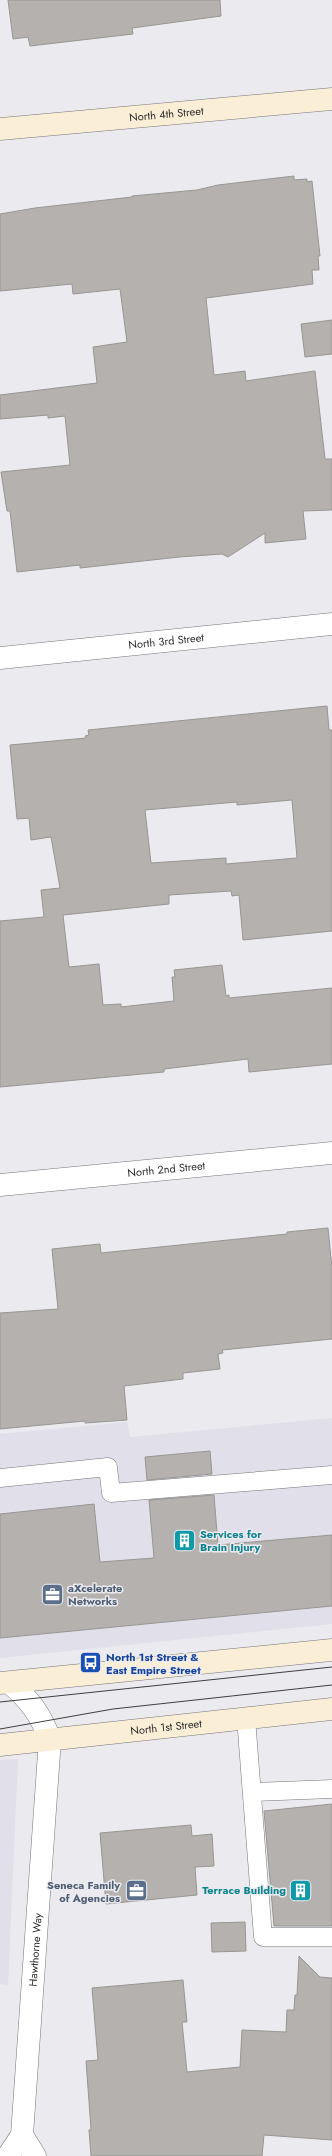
<svg xmlns="http://www.w3.org/2000/svg" width="332" height="2156" font-family="Jost,sans-serif">
<style>
.built{fill:#e1dfea}
.building{fill:#b4b1af;stroke:#989693;fill-rule:evenodd}
.lines{fill:none;stroke-linecap:round;stroke-linejoin:round}
.service-casing{stroke:#767578;stroke-width:19}
.minor-casing{stroke:#767578;stroke-width:23}
.tertiary-casing{stroke:#767578;stroke-width:23}
.secondary-casing{stroke:#767578;stroke-width:23}
.service{stroke:#fff;stroke-width:18}
.minor{stroke:#fff;stroke-width:22}
.tertiary{stroke:#fff;stroke-width:22}
.secondary{stroke:#faefd6;stroke-width:22}
.tram{stroke:#3f3f40;stroke-width:1}
.labels{text-anchor:middle;dominant-baseline:central;stroke-width:3;stroke-linejoin:round;paint-order:stroke}
.street-label{font-size:11px;fill:#2b2b2c;stroke:#ebeaee}
.culture-label{font-size:11px;font-weight:bold;fill:#0d838f;stroke:#ebeaee;text-anchor:start}
.service-label{font-size:11px;font-weight:bold;fill:#4e5e75;stroke:#ebeaee;text-anchor:start}
.transit-label{font-size:11px;font-weight:bold;fill:#164399;stroke:#ebeaee;text-anchor:start}
</style>
<rect width="100%" height="100%" fill="#ebeaee"/>
<!-- built -->
<g class="built">
<path d="M 332,1418 L 332,1624 L 0,1658 L 0,1434 L 127,1422 L 130,1437 Z"/>
<path d="M 18,1759 L 8,1985 L 0,1984 L 0,1760 Z"/>
</g>
<!-- building -->
<g class="building">
<path d="M 8,0 L 220,0 L 221,16 L 132,28 L 133,34 L 30,46 L 28,37 L 13,39 Z"/>
<path d="M 294,176 L 294,180 L 307,179 L 307,182 L 312,181 L 320,256 L 318,256 L 319,270 L 312,270 L 313,284 L 206,298 L 214,375 L 245,371 L 246,381 L 315,371 L 325,459 L 332,459 L 332,510 L 303,511 L 306,539 L 265,543 L 265,533 L 228,557 L 222,554 L 179,557 L 80,568 L 80,565 L 17,572 L 10,511 L 7,511 L 1,472 L 70,465 L 65,416 L 48,418 L 48,415 L 0,419 L 0,395 L 97,383 L 93,347 L 127,342 L 120,289 L 73,294 L 72,284 L 0,291 L 0,214 L 35,208 L 132,197 L 132,196 L 197,190 L 218,185 Z"/>
<path d="M 332,320 L 332,354 L 305,357 L 301,324 Z"/>
<path d="M 327,706 L 329,730 L 332,730 L 332,931 L 243,940 L 239,895 L 232,896 L 231,891 L 169,895 L 169,904 L 63,915 L 69,967 L 99,964 L 103,1005 L 121,1004 L 121,1007 L 174,1001 L 172,977 L 175,977 L 174,970 L 222,965 L 226,996 L 229,995 L 229,998 L 332,988 L 332,1064 L 249,1072 L 248,1059 L 164,1069 L 164,1072 L 0,1087 L 0,921 L 44,917 L 41,890 L 60,888 L 51,837 L 31,840 L 29,818 L 17,819 L 10,745 L 86,738 L 85,736 L 89,735 L 88,730 ZM 292,800 L 297,858 L 226,864 L 226,858 L 151,863 L 145,810 L 237,802 L 237,805 Z"/>
<path d="M 328,1228 L 332,1268 L 332,1339 L 222,1350 L 223,1353 L 218,1354 L 220,1369 L 183,1373 L 183,1379 L 124,1386 L 127,1420 L 85,1423 L 85,1421 L 0,1429 L 0,1313 L 58,1309 L 52,1249 L 100,1244 L 101,1253 L 287,1234 L 287,1232 Z"/>
<path d="M 210,1451 L 212,1474 L 147,1480 L 145,1457 Z"/>
<path d="M 214,1495 L 218,1545 L 332,1535 L 332,1606 L 0,1638 L 0,1514 L 94,1504 L 100,1562 L 154,1558 L 149,1500 Z"/>
<path d="M 332,1804 L 332,1926 L 274,1926 L 264,1811 Z"/>
<path d="M 191,1825 L 192,1836 L 212,1834 L 214,1866 L 195,1867 L 197,1895 L 106,1904 L 100,1833 Z"/>
<path d="M 245,1922 L 246,1951 L 212,1952 L 211,1923 Z"/>
<path d="M 299,1956 L 320,1977 L 332,1978 L 332,2140 L 264,2135 L 262,2156 L 91,2156 L 89,2130 L 91,2129 L 86,2061 L 98,2060 L 92,1988 L 183,1980 L 187,2022 L 182,2022 L 187,2072 L 240,2067 L 242,2030 L 286,2032 L 287,2010 L 294,2010 L 295,1995 L 297,1995 Z"/>
</g>
<g class="lines">
<defs>
<g id="service">
<path d="M 0,1478 L 108,1467 L 111,1493 L 332,1475"/>
<path d="M 246,1718 L 263,1937 L 332,1937"/>
<path d="M 252,1792 L 332,1789"/>
</g>
<g id="minor">
<path id="s1" d="M 0,658 L 332,624"/>
<path id="s2" d="M 0,1185 L 332,1153"/>
</g>
<g id="tertiary">
<path d="M 22,2135 L 35,2156"/>
<path id="s3" d="M 8,2156 L 22,2135 L 50,1739 C 40,1714 30,1700 10,1683"/>
</g>
<g id="secondary">
<path id="s4" d="M 0,129 L 332,99"/>
<path d="M 0,1683 L 332,1650"/>
<path id="s5" d="M 0,1745 L 332,1709"/>
</g>
</defs>
<!-- service casing -->
<use href="#service" class="service-casing"/>
<!-- minor casing -->
<use href="#minor" class="minor-casing"/>
<!-- tertiary casing -->
<use href="#tertiary" class="tertiary-casing"/>
<!-- secondary casing -->
<use href="#secondary" class="secondary-casing"/>
<!-- service -->
<use href="#service" class="service"/>
<!-- minor -->
<use href="#minor" class="minor"/>
<!-- tertiary -->
<use href="#tertiary" class="tertiary"/>
<!-- secondary -->
<use href="#secondary" class="secondary"/>
<!-- tram -->
<g class="tram">
<path d="M 0,1702 L 332,1667"/>
<path d="M 0,1729 L 113,1709 L 332,1685"/>
</g>
</g>
<!-- icons -->
<defs>
<symbol id="building-square" viewBox="-11 -11 22 22"><rect x="-9" y="-9" width="18" height="18" rx="4" fill="#0f9aa8" stroke="#ebeaee"/><path d="M-4-6H4V6H1V3H-1V6H-4ZM-2.5-4.3h1.7v1.8h-1.7ZM.8-4.3h1.7v1.8H.8ZM-2.5-1h1.7V.8h-1.7ZM.8-1h1.7V.8H.8Z" fill="#fff"/></symbol>
<symbol id="office-square" viewBox="-11 -11 22 22"><rect x="-9" y="-9" width="18" height="18" rx="4" fill="#5c6f8a" stroke="#ebeaee"/><path d="M-6-3h4V-5.5h4V-3h4V5H-6ZM-1-4.5V-3h2v-1.5ZM-6 0V1H6V0Z" fill="#fff"/></symbol>
<symbol id="bus-square" viewBox="-11 -11 22 22"><rect x="-9" y="-9" width="18" height="18" rx="4" fill="#1a4fb4" stroke="#ebeaee"/><path d="M-5-6H5V4H4V6H2V4H-2V6H-4V4H-5ZM-3.5-4V0h7V-4ZM-3.5 1.2v1.5H-2V1.2ZM2 1.2v1.5H3.5V1.2Z" fill="#fff"/></symbol>
</defs>
<g fill-rule="evenodd">
<use href="#building-square" x="172" y="1528" width="25" height="25"/>
<use href="#office-square" x="40" y="1582" width="25" height="25"/>
<use href="#bus-square" x="78" y="1650" width="25" height="25"/>
<use href="#building-square" x="288" y="1878" width="25" height="25"/>
<use href="#office-square" x="124" y="1878" width="25" height="25"/>
</g>
<g class="labels">
<!-- street labels -->
<g class="street-label">
<text stroke="none"><textPath href="#s4" startOffset="167">North 4th Street</textPath></text>
<text stroke="none"><textPath href="#s1" startOffset="167">North 3rd Street</textPath></text>
<text stroke="none"><textPath href="#s2" startOffset="167">North 2nd Street</textPath></text>
<text stroke="none"><textPath href="#s5" startOffset="167">North 1st Street</textPath></text>
<text stroke="none"><textPath href="#s3" startOffset="211">Hawthorne Way</textPath></text>
</g>
<!-- culture labels -->
<g class="culture-label">
<text x="200" y="1534">Services for<tspan x="200" dy="13">Brain Injury</tspan></text>
<text x="286" y="1890" text-anchor="end">Terrace Building</text>
</g>
<!-- service labels -->
<g class="service-label">
<text x="68" y="1588">aXcelerate<tspan x="68" dy="13">Networks</tspan></text>
<text x="120" y="1885" text-anchor="end">Seneca Family<tspan x="120" dy="13">of Agencies</tspan></text>
</g>
<!-- transit labels -->
<g class="transit-label">
<text x="106" y="1657">North 1st Street &amp;<tspan x="106" dy="13">East Empire Street</tspan></text>
</g>
</g>
</svg>
